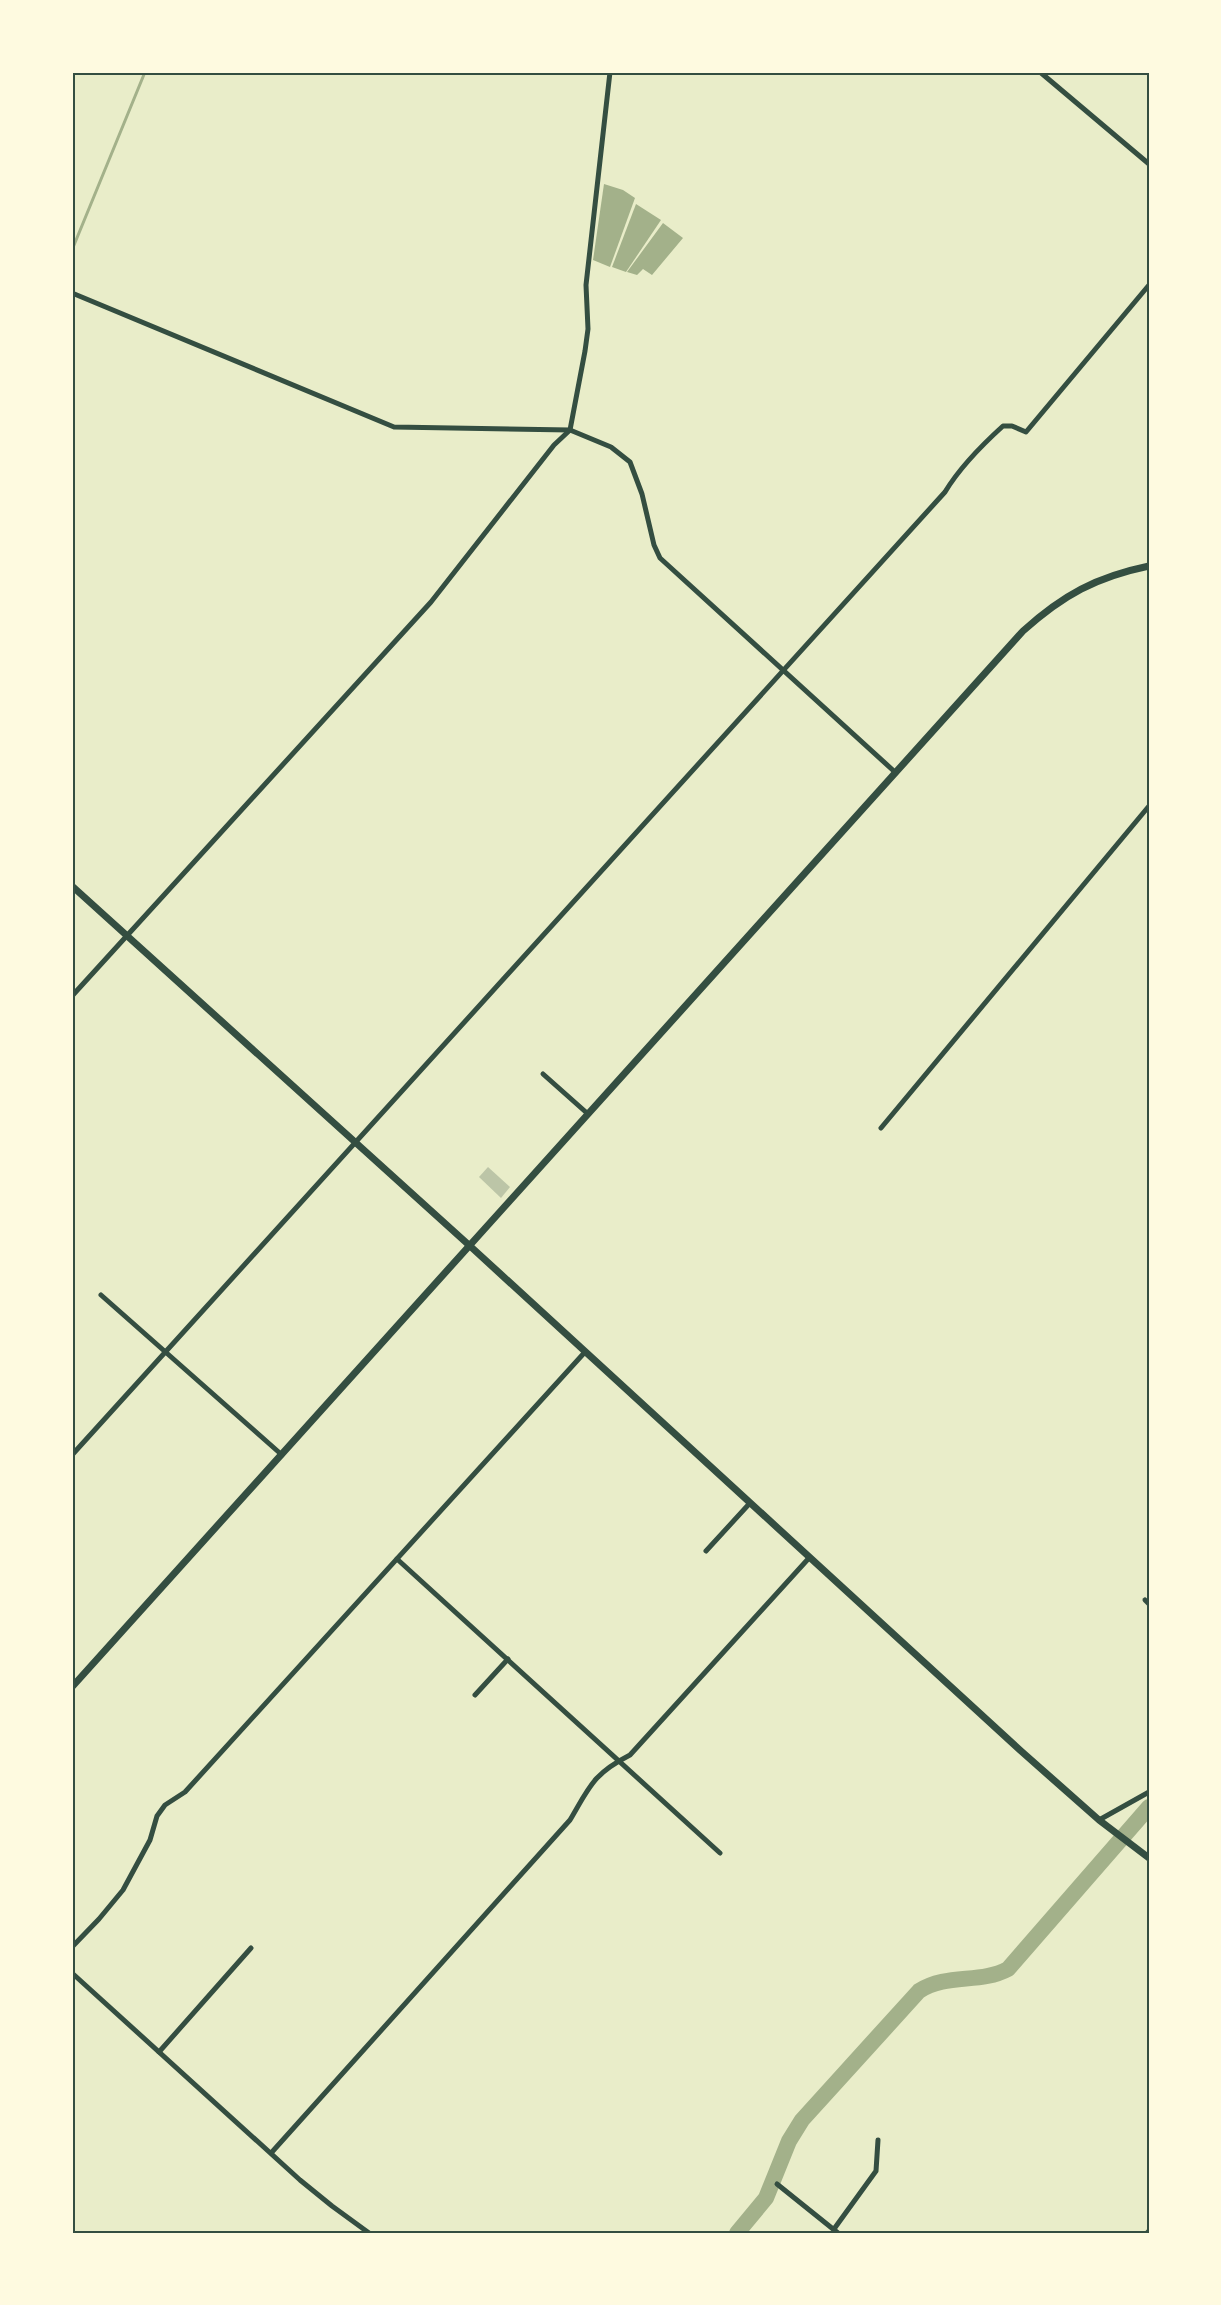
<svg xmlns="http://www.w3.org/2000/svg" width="1221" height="2305" font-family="Arial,sans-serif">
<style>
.water{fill:#a3b18a}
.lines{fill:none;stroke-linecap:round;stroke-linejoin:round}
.stream{stroke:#a3b18a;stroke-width:3}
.river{stroke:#a3b18a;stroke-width:16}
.building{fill:#bcc5a7}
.minor{stroke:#344e41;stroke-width:5}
.tertiary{stroke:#344e41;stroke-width:7}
.neatline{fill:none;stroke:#344e41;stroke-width:2}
</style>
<rect width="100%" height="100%" fill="#e9edc9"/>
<!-- water -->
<g class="water">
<path d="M 604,184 L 623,190 L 635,198 L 610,267 L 593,260 Z"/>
<path d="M 636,204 L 661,220 L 626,272 L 612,267 Z"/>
<path d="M 663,223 L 683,238 L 652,275 L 643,269 L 637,275 L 627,272 Z"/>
</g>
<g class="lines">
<!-- stream -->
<path class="stream" d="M 72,250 L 145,72"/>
<!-- river -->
<path class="river" d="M 737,2233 L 766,2198 L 789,2141 L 802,2120 L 919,1991 C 947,1973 980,1984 1008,1969 L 1149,1807"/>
</g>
<!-- building -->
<path class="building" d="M 488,1167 L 510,1187 L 501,1198 L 479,1177 Z"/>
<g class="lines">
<!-- minor -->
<g class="minor">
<path d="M 1040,72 L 1149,164"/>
<path d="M 72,293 L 394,427 L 570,430 L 611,447 L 630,462 L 642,494 L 654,545 L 660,558 L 896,773"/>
<path d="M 72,996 L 431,602 L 554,445 L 570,430 L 585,351 L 588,329 L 586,285 L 610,72"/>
<path d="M 543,1074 L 588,1114"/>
<path d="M 881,1128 L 1149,806"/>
<path d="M 101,1295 L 282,1455"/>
<path d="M 72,1455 L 945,492 C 960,467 982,445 1003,426 L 1012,426 L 1026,432 L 1149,285"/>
<path d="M 706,1551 L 750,1503"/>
<path d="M 397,1559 L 720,1853"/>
<path d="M 1145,1600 L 1149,1604"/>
<path d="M 475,1695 L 508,1659"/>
<path d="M 1099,1820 L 1149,1792"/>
<path d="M 72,1947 L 99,1919 L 123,1890 L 150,1840 L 157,1816 L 165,1805 L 185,1792 L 585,1352"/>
<path d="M 72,1973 L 300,2180 L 332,2206 L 369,2233"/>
<path d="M 159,2052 L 251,1948"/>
<path d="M 272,2152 L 570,1820 C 590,1786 593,1774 630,1755 L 809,1558"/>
<path d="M 777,2184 L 838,2233"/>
<path d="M 834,2229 L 876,2171 L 878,2140"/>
<path d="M 1147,2233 L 1149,2231"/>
</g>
<!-- tertiary -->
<g class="tertiary">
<path d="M 72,886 L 470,1246 L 1021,1751 L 1099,1820 L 1149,1858"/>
<path d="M 72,1687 L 1023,631 C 1063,595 1096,577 1149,566"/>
</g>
</g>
<!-- border -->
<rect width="1221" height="2305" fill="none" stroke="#fefae0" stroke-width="147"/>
<rect x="74" y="74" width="1074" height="2158" class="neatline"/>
</svg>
